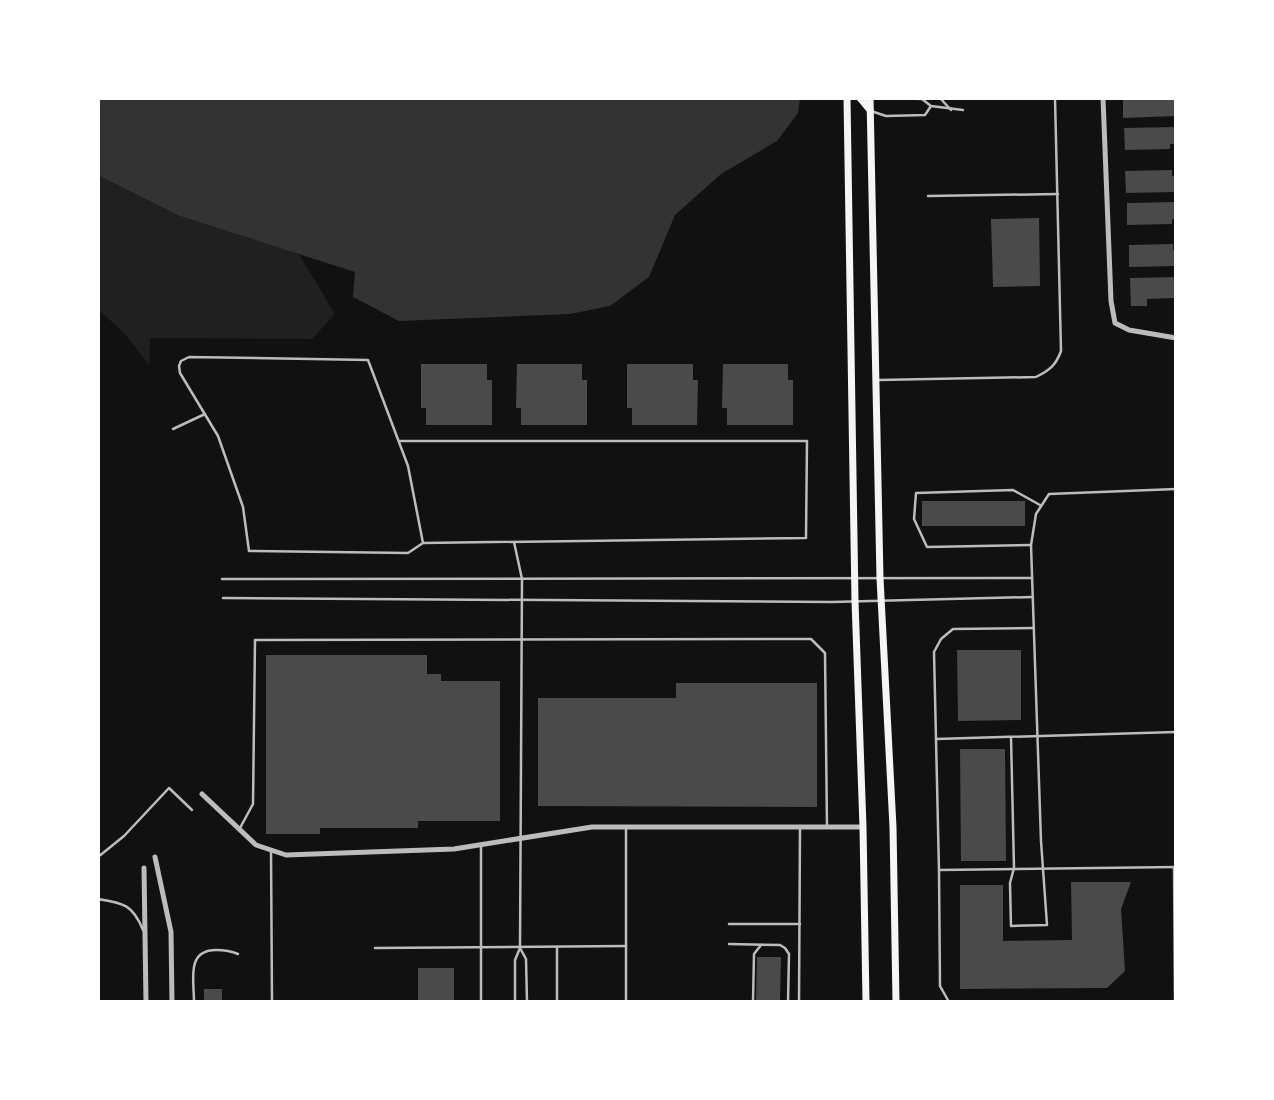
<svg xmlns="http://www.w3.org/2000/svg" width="1274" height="1100" font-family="Helvetica,sans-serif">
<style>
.green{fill:#202020}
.water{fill:#333}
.building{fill:#4a4a4a}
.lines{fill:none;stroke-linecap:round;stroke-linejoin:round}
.service{stroke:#bcbcbc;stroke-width:2.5}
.minor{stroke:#bcbcbc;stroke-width:5}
.secondary{stroke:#f5f5f5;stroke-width:7}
</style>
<rect width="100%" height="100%" fill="#111"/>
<!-- green -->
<path class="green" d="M 98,175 L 180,216 L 299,254 L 335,314 L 312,339 L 150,338 L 149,365 L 125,334 L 98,309 Z"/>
<!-- water -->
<path class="water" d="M 98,98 L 800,98 L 798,113 L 777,141 L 721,174 L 675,215 L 649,277 L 610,306 L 570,314 L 399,321 L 353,297 L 355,272 L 180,216 L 98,175 Z"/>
<!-- building -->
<g class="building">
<path d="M 1123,98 L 1169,98 L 1169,100 L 1176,100 L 1176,116 L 1123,118 Z"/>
<path d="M 1176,127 L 1176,144 L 1170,144 L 1170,149 L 1125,150 L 1124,128 Z"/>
<path d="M 1172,170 L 1172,176 L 1176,175 L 1176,192 L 1126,193 L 1125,171 Z"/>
<path d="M 1176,202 L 1176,219 L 1172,219 L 1172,224 L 1127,225 L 1127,203 Z"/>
<path d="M 1039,218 L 1040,286 L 993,287 L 991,219 Z"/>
<path d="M 1173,244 L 1173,250 L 1176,250 L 1176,266 L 1129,267 L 1129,245 Z"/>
<path d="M 1176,277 L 1176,298 L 1147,299 L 1147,306 L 1131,306 L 1130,278 Z"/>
<path d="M 421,364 L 487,364 L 487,380 L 492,380 L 492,425 L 426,425 L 426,408 L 421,408 Z"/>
<path d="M 517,364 L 582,364 L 582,380 L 587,380 L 587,425 L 521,425 L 521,408 L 516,408 Z"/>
<path d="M 627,364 L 693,364 L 693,380 L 698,380 L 697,425 L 632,425 L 632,408 L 627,408 Z"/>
<path d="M 723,364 L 788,364 L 788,380 L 793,380 L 793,425 L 727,425 L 727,408 L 722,408 Z"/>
<rect x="922" y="501" width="103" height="25"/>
<path d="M 957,650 L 1021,650 L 1021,720 L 958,721 Z"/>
<path d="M 266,655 L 427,655 L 427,674 L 441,674 L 441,681 L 500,681 L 500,821 L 418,821 L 418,828 L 320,828 L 320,834 L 266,834 Z"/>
<path d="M 676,683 L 817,683 L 817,807 L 538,806 L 538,698 L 676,698 Z"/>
<path d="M 960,749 L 1005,749 L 1006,861 L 961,861 Z"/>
<path d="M 1071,882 L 1131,882 L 1121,909 L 1125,971 L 1107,988 L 960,989 L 960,885 L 1003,885 L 1003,941 L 1072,940 Z"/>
<path d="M 757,957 L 781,957 L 780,1002 L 756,1002 Z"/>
<rect x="418" y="968" width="36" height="34"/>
<rect x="204" y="989" width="18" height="13"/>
</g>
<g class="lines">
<!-- service -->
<g class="service">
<path d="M 891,98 L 922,99 L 931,106 L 963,110"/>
<path d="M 940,98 L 951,110"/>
<path d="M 874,112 L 886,116 L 925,115 L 931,106"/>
<path d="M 928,196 L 1058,194"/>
<path d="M 879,380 L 1036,377 C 1050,370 1056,365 1061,351 L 1055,98"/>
<path d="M 173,429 L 205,414"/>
<path d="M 399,441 L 807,441 L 806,538 L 423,543 L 408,553 L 249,551 L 243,507 L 218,436 L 180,373 L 179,366 L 181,361 L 189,357 L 368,360 L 408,466 L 423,543"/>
<path d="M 514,542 L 522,579 L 520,948 L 515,960 L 515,1002"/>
<path d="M 1031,545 L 927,547 L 914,519 L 916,493 L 1013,490 L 1040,505"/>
<path d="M 222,579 L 1032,578"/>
<path d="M 223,598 L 832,602 L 1033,597"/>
<path d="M 1011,737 L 1014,868 L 1010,883 L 1011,926 L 1047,925 L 1041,841 L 1031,545 L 1036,514 L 1049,494 L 1176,489"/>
<path d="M 936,739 L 1176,732"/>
<path d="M 240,828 L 253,804 L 255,640 L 811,639 L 825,653 L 827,827"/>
<path d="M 481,845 L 481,1002"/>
<path d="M 271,851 L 272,1002"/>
<path d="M 98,857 L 124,836 L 169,788 L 192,810"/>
<path d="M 939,870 L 934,652 L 941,639 L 953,629 L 1033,628"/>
<path d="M 98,899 C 124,903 133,905 143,930"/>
<path d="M 729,924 L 800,924"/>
<path d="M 729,944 L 780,945 L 785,948 L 789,954 L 788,1002"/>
<path d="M 557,947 L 557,1002"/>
<path d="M 375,948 L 626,946"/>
<path d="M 520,948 L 526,959 L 527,1002"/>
<path d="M 194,1002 C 194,980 186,950 216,950 C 224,950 231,951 238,954"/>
<path d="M 626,1002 L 626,827"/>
<path d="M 753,1002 L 754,954 L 761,945"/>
<path d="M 799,1002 L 800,827"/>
<path d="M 949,1002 L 940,986 L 939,870 L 1176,867"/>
<path d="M 1125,1002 L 1175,1001 L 1174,868"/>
</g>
<!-- minor -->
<g class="minor">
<path d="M 1103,98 L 1111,301 L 1115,323 L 1129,330 L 1176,338"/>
<path d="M 202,794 L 256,845 L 286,855 L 454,849 L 592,827 L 863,827"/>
<path d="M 155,857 L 171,932 L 172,1002"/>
<path d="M 144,868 L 146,1002"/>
</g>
<!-- secondary -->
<g class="secondary">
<path d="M 847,98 L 855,601 L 863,827 L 866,1002"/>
<path d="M 860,98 L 870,110"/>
<path d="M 870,98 L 880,578 L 893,827 L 896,1002"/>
</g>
</g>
<!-- border -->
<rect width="1274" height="1100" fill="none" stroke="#ffffff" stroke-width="200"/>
</svg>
